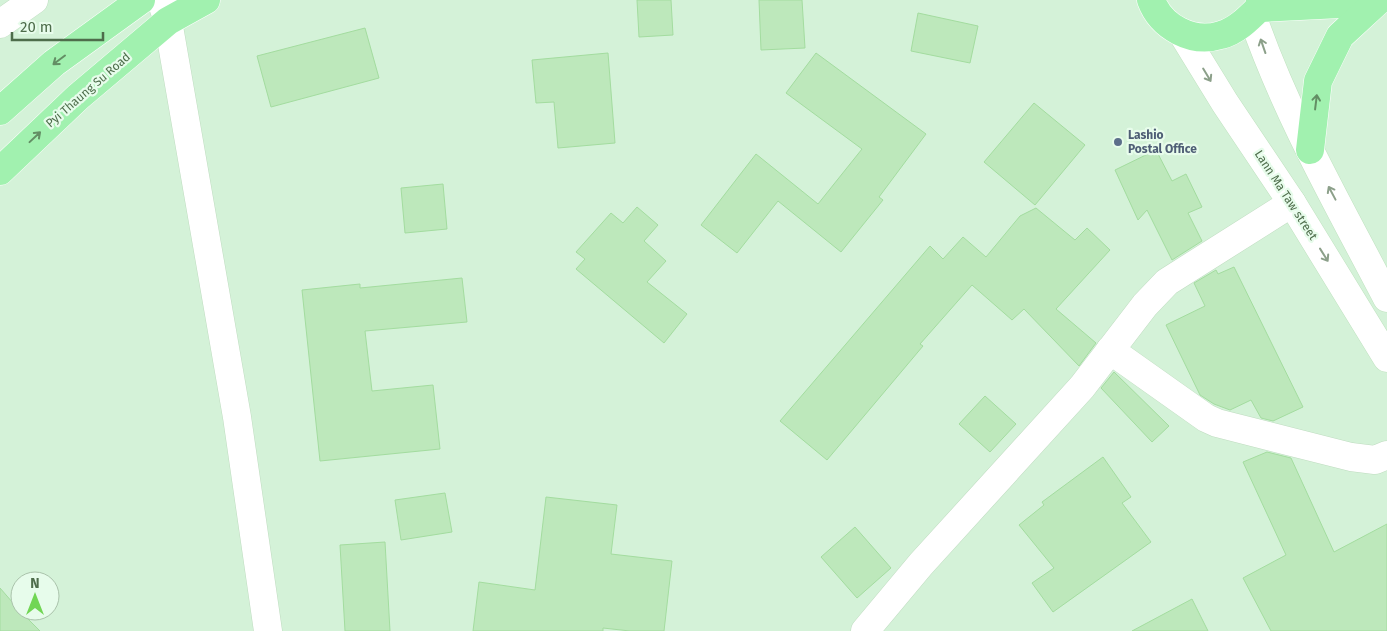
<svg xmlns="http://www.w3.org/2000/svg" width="1387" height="631" font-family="'Fira Sans',sans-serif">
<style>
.residential{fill:#d4f2d8;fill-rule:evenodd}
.building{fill:#bde8bb;stroke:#a3dc9f}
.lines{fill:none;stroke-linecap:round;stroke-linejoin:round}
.street-casing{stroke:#bfdcc0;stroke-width:29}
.secondary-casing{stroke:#c0e2c0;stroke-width:29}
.primary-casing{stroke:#fff;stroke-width:29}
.street{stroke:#fff;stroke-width:28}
.secondary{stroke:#fff;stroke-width:28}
.primary{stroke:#a1f1af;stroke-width:28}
.oneway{stroke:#8ca08a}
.oneway2{stroke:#638e64}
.service-dot{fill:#5c6f8a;stroke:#e7fceb;stroke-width:2}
.labels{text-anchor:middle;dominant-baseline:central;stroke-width:4.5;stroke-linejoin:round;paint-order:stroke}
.street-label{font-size:12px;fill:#4e6d4b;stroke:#e7fceb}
.service-label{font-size:12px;font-weight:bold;fill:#4e5e75;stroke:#e7fceb;text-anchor:start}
</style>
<rect width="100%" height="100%" fill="#e2f9e6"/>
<!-- residential -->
<path class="residential" d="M 0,0 L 1387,0 L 1387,631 L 0,631 ZM 20,581 L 50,581 L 50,611 L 20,611 Z"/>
<!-- building -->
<g class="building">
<path d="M 637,0 L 671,0 L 673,35 L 639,37 Z"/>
<path d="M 759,0 L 802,0 L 805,48 L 761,50 Z"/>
<path d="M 918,13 L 978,26 L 970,63 L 911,51 Z"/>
<path d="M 365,28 L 379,78 L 271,107 L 257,56 Z"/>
<path d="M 608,53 L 615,143 L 558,148 L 554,102 L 536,103 L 532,60 Z"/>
<path d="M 816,53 L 926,134 L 879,197 L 883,200 L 841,252 L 778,201 L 737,253 L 701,225 L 756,154 L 818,204 L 862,149 L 786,93 Z"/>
<path d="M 1034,103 L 1085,145 L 1035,205 L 984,162 Z"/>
<path d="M 1156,150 L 1172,181 L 1186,174 L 1202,207 L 1188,213 L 1202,241 L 1172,260 L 1147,210 L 1138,220 L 1115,170 Z"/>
<path d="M 443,184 L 447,229 L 405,233 L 401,188 Z"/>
<path d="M 637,207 L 658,225 L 644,241 L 666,261 L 647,282 L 687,314 L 664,343 L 576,269 L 585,259 L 576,252 L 611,213 L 623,223 Z"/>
<path d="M 1036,208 L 1075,240 L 1087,228 L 1110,250 L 1056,309 L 1096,343 L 1079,366 L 1024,309 L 1012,320 L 972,285 L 920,344 L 923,346 L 827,460 L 780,421 L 930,246 L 943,259 L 963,237 L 986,257 L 1020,216 Z"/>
<path d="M 1234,267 L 1303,407 L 1273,421 L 1261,418 L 1251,400 L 1230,410 L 1214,404 L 1200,395 L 1166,325 L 1205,306 L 1194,283 L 1216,270 L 1218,274 Z"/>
<path d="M 462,278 L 467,322 L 365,331 L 372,391 L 433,385 L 440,449 L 320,461 L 302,290 L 360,284 L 360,288 Z"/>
<path d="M 1114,372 L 1169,426 L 1152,442 L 1101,388 Z"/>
<path d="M 985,396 L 1016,424 L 990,452 L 959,424 Z"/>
<path d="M 1267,452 L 1291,458 L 1334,552 L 1387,524 L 1387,631 L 1271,631 L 1243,578 L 1286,555 L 1243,462 Z"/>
<path d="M 1103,457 L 1131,497 L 1122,503 L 1151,542 L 1053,612 L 1032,583 L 1054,568 L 1019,525 L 1044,505 L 1042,502 Z"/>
<path d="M 445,493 L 452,532 L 401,540 L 395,500 Z"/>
<path d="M 546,497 L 617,505 L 611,554 L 672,561 L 664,631 L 630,631 L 603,628 L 603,631 L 473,631 L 479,582 L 535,590 Z"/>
<path d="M 855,527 L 891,568 L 857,598 L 821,557 Z"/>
<path d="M 385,542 L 390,631 L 345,631 L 340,545 Z"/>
<path d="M 0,588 L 20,611 L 40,631 L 0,631 Z"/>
<path d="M 1192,599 L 1208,631 L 1132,631 Z"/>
</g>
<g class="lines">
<defs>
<g id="street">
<path d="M 161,0 L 168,21 L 237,417 L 268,631"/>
<path d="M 0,24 L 34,0"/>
<path d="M 1110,350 L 1206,418 L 1217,423 L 1351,457 L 1375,460 L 1387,455"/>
<path d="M 865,631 L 921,564 L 1082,387 L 1145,305 L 1167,282 L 1292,203"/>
</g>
<g id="secondary">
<path d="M 1252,15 C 1286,114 1339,206 1387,298"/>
<path d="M 1182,33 L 1225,103 L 1292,203 L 1387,358"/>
</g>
<g id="primary">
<path d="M 1151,0 C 1161,27 1192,44 1221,35 C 1236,31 1248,19 1259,8 L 1260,0"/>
<path d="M 1259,8 L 1340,4 L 1357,0"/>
<path d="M 0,111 L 54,63 L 141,0"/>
<path d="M 1310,150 L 1318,81 L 1340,36 L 1379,0"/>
<path d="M 0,171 L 78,97 L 168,21 L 206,0"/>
</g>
</defs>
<!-- street casing -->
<use href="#street" class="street-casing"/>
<!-- secondary casing -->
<use href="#secondary" class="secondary-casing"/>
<!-- primary casing -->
<use href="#primary" class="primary-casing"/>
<!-- street -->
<use href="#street" class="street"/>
<!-- secondary -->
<use href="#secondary" class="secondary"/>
<!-- primary -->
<use href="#primary" class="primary"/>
</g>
<!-- one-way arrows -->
<defs><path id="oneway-shaft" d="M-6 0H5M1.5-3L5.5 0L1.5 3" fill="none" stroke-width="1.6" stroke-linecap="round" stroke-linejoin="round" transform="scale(1.25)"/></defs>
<g class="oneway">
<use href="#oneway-shaft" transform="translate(1263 46) rotate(-109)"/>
<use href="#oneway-shaft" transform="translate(1207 75) rotate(59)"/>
<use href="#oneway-shaft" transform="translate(1332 193) rotate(-118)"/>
<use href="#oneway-shaft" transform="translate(1324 255) rotate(58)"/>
</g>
<g class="oneway2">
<use href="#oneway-shaft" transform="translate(59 60) rotate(143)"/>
<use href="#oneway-shaft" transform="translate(1316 102) rotate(-83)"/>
<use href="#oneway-shaft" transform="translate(35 137) rotate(-43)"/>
</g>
<!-- markers -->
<circle class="service-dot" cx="1118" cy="142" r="5"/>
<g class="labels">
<!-- street labels -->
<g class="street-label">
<text transform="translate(88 90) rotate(-41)">Pyi Thaung Su Road</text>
<text transform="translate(1286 195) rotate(57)">Lann Ma Taw street</text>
</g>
<!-- service labels -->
<g class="service-label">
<text x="1128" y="135">Lashio<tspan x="1128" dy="14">Postal Office</tspan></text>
</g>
</g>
<!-- north arrow -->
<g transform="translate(35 596)"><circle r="24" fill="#e7fceb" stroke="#aac3ab"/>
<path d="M0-4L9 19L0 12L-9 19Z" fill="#71d654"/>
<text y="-8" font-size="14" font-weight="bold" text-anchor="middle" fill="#4e6d4b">N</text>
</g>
<!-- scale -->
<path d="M12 32v8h91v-8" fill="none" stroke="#4e6d4b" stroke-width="2.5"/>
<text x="20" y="32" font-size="15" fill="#4e6d4b" stroke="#e7fceb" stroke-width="4" paint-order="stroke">20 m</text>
</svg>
